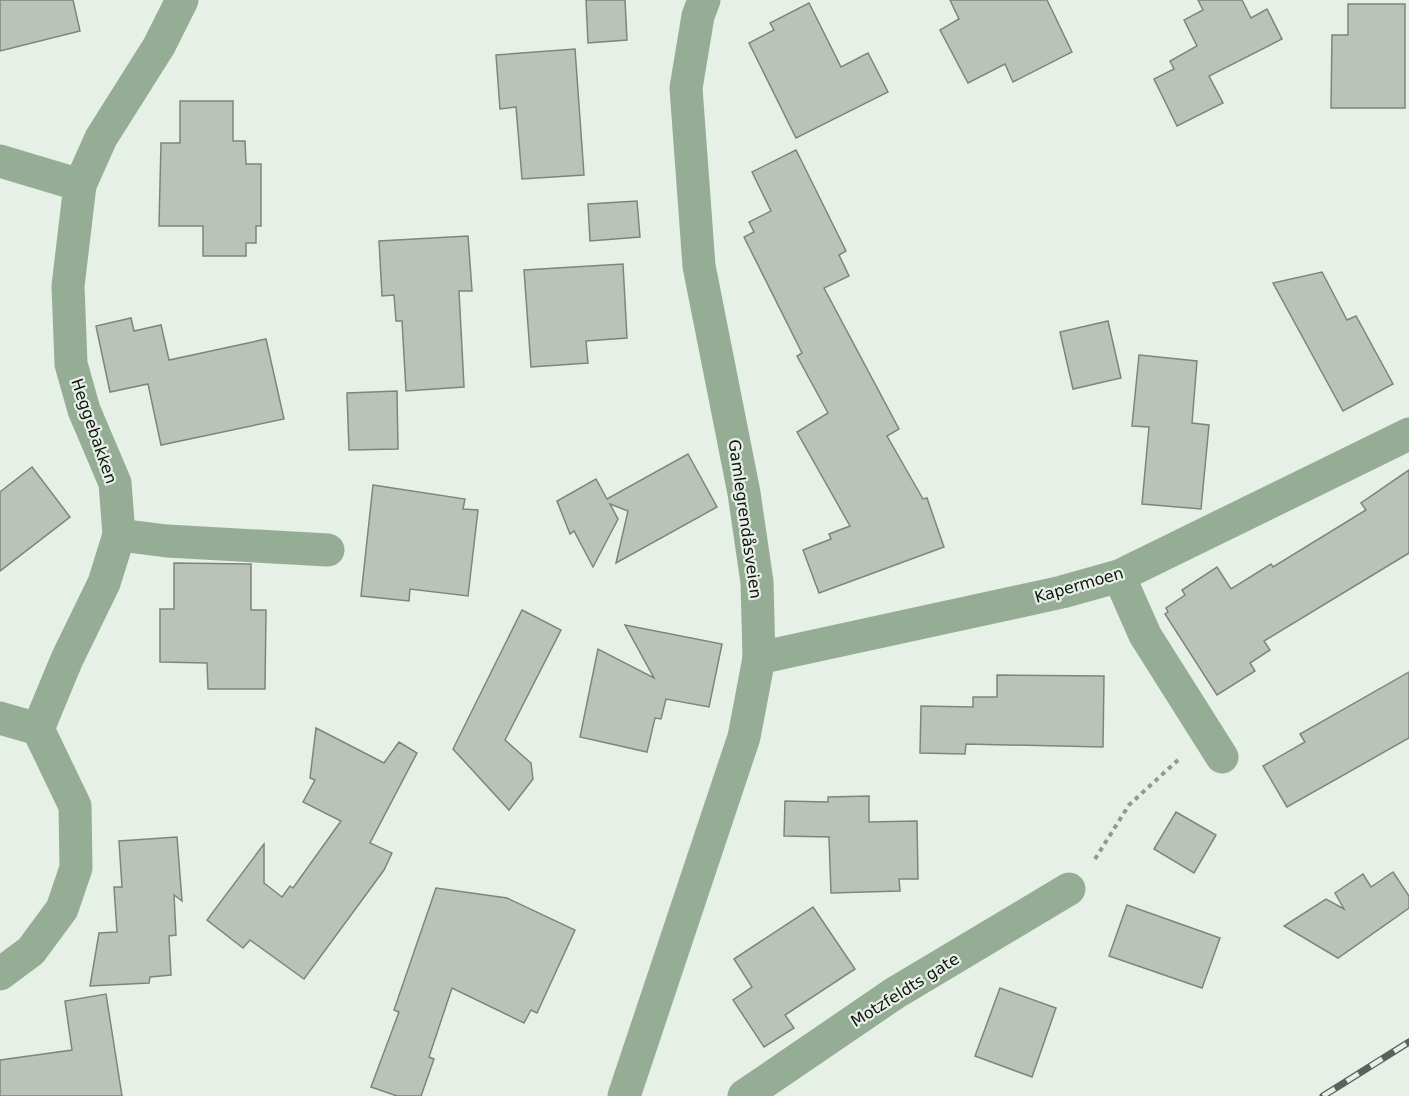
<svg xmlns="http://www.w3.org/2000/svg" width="1409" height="1096" font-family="'DejaVu Sans',sans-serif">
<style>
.building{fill:#bac3ba;stroke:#7e857e;stroke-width:1.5}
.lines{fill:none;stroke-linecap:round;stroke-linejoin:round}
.path{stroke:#929992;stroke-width:4;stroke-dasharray:4.5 4.5;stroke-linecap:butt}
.minor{stroke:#95ac95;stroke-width:33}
.rail-casing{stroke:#5b615b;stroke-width:7}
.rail{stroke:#e7f0e7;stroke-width:4.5;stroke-dasharray:14;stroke-linecap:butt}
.labels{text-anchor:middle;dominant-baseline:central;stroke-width:4.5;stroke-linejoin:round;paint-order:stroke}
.street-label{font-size:16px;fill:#0f120f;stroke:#e7f0e7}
</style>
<rect width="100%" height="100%" fill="#e7f0e7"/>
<!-- building -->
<g class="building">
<path d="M 0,0 L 73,0 L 80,31 L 0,51 Z"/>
<path d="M 586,0 L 625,0 L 627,40 L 588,43 Z"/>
<path d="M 950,0 L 1047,0 L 1072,52 L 1013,82 L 1005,64 L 968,83 L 940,30 L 959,19 Z"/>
<path d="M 1198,0 L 1242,0 L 1251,18 L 1267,9 L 1282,39 L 1209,76 L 1223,103 L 1177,126 L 1154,79 L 1174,69 L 1170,61 L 1197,46 L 1184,20 L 1203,10 Z"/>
<path d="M 809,3 L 841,67 L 868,53 L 888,92 L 796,138 L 749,43 L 774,30 L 770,23 Z"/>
<path d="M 1348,4 L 1405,4 L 1405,108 L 1331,108 L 1332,35 L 1348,35 Z"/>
<path d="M 575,49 L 584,175 L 522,179 L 516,107 L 500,109 L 496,55 Z"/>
<path d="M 180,101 L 233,101 L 233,141 L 245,141 L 246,164 L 261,164 L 261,226 L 256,226 L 256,243 L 246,243 L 246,256 L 203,256 L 203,226 L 159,226 L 161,143 L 180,143 Z"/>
<path d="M 796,150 L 846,251 L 839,255 L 849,276 L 824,288 L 899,429 L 887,436 L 923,499 L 927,498 L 944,547 L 819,593 L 803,550 L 831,539 L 829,534 L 850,526 L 797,432 L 828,413 L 797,356 L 802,353 L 744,237 L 754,232 L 749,222 L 771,211 L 752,172 Z"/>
<path d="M 637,201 L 640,237 L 590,241 L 588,204 Z"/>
<path d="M 468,236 L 472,291 L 459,291 L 464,387 L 406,391 L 402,321 L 396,321 L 394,295 L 382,296 L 379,241 Z"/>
<path d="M 623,264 L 627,338 L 586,341 L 588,363 L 531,367 L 524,270 Z"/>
<path d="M 1322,272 L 1347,320 L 1356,316 L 1393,384 L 1343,411 L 1273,283 Z"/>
<path d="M 131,318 L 134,331 L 161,325 L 169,360 L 266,339 L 284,419 L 161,445 L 148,384 L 110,392 L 96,326 Z"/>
<path d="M 1108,321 L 1121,378 L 1073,389 L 1060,332 Z"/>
<path d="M 1139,355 L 1197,361 L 1192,423 L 1209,425 L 1201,509 L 1142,504 L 1149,427 L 1132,426 Z"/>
<path d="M 397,391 L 398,449 L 349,450 L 347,393 Z"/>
<path d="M 688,454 L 717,507 L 616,563 L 628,511 L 610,504 L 618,519 L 593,567 L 574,531 L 570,534 L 557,501 L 596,479 L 607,499 Z"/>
<path d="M 32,467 L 70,517 L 0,571 L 0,492 Z"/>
<path d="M 1409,470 L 1409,553 L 1264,641 L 1270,650 L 1250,663 L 1255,671 L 1217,695 L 1165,614 L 1168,612 L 1166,608 L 1185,595 L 1182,590 L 1217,567 L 1231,589 L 1271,564 L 1273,567 L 1366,510 L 1361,503 Z"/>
<path d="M 373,485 L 465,499 L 463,509 L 478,510 L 468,596 L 410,589 L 409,601 L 361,596 Z"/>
<path d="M 174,563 L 251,564 L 251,610 L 266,610 L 265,689 L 208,689 L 207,663 L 160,662 L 160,609 L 174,609 Z"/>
<path d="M 522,610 L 561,630 L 505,740 L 531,763 L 533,779 L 509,810 L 453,749 Z"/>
<path d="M 625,625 L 722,644 L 709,707 L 666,699 L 661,719 L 655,718 L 647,752 L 580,737 L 598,649 L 654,678 Z"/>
<path d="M 1409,672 L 1409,738 L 1287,807 L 1263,766 L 1305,742 L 1300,734 Z"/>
<path d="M 997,675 L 1104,676 L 1103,747 L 966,744 L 965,754 L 920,753 L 921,706 L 973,707 L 973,697 L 997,697 Z"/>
<path d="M 316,728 L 384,763 L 399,742 L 417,753 L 370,843 L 392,853 L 384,870 L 304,979 L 250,940 L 243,948 L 207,920 L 264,844 L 264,883 L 282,897 L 290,886 L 293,888 L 341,821 L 303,802 L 315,780 L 310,778 Z"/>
<path d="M 869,796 L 869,822 L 917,821 L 918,879 L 899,879 L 900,891 L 831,893 L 829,837 L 784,836 L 785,801 L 828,802 L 828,797 Z"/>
<path d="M 1176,812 L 1216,835 L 1194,873 L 1154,849 Z"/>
<path d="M 177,837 L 182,901 L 174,895 L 176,935 L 169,936 L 171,975 L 150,977 L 149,983 L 90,986 L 99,933 L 117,932 L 114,887 L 122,887 L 119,841 Z"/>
<path d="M 1393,872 L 1409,896 L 1409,908 L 1338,958 L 1284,926 L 1326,899 L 1344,909 L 1335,893 L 1363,874 L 1371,887 Z"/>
<path d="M 436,888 L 507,898 L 575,930 L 537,1013 L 531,1010 L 524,1023 L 452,988 L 429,1057 L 434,1059 L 421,1096 L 397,1096 L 371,1087 L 399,1012 L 394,1010 Z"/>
<path d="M 1127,905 L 1220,938 L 1202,988 L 1109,956 Z"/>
<path d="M 813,907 L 855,969 L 785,1015 L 794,1028 L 764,1047 L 733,1000 L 752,987 L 734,959 Z"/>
<path d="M 1000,988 L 1056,1008 L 1032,1077 L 975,1056 Z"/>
<path d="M 106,994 L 122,1096 L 0,1096 L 0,1060 L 72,1050 L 65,1001 Z"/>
</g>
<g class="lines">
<!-- path -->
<path class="path" d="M 1095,859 L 1129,805 L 1178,760"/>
<!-- minor -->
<g class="minor">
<path d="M 0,161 L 80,185"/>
<path d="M 119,535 L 167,541 L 328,550"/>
<path d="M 1119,576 L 1145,635 L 1222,757"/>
<path d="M 759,658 L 1062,592 L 1119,576 L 1409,434"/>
<path d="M 0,718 L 38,729 L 75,806 L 76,868 L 62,909 L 31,951 L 0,974"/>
<path d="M 38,729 L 67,659 L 104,583 L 119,535 L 115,483 L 84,410 L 71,364 L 68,286 L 80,185 L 101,138 L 159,46 L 182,0"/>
<path d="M 624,1096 L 744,737 L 759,658 L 757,582 L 744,493 L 699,266 L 686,88 L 698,16 L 704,0"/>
<path d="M 744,1096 L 895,993 L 1069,889"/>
</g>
<defs>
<path id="rail" d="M 1323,1096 L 1409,1042"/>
</defs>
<!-- rail casing -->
<use href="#rail" class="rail-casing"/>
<!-- rail -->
<use href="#rail" class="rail"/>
</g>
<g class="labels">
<!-- street labels -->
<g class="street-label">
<text transform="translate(94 431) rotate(71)">Heggebakken</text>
<text transform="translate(745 519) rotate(82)">Gamlegrendåsveien</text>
<text transform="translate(1079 585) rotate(-16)">Kapermoen</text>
<text transform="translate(905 990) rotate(-32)">Motzfeldts gate</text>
</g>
</g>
</svg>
